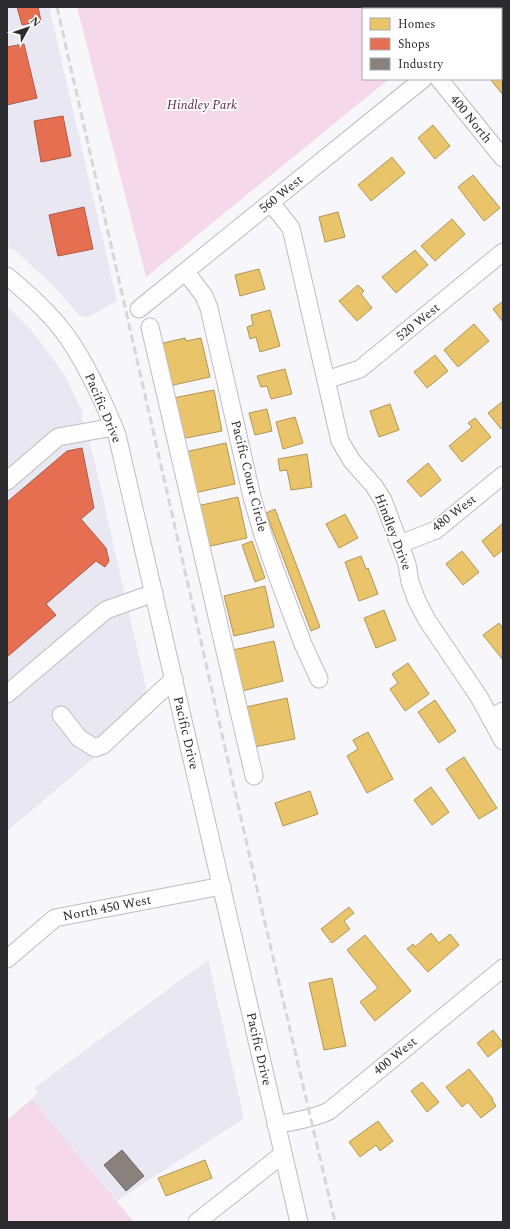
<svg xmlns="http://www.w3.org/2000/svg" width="510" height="1229" font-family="Spectral,serif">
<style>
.built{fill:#e8e7f2}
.green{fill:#f5d8ea}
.homes{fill:#e9c46a;stroke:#b09658}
.shops{fill:#e76f51;stroke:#af5a46}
.industry{fill:#8a817c;stroke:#6e6765}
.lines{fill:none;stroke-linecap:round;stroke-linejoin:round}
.minor-casing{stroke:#bdbdc1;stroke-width:19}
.minor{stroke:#fefefe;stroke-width:17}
.rail{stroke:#d7d7d9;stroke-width:3;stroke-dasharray:8 4;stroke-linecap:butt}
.labels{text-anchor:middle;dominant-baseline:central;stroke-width:4;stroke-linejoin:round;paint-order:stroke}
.park-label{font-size:13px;font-style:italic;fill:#5e1f49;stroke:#fff}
.street-label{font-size:13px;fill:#2b2a2e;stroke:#fff}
</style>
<rect width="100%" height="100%" fill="#f6f6fb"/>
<!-- built -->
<g class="built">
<path d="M 7,7 L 49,7 L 117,301 L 88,317 L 80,316 L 78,314 L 61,294 L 40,273 L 15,251 L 7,246 Z"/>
<path d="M 7,306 L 30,329 L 48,352 L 65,376 L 83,413 L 82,418 L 93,455 L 151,710 L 7,831 Z"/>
<path d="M 208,960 L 244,1118 L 117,1201 L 32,1099 L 38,1093 L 34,1088 Z"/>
</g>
<!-- green -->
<g class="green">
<path d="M 77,7 L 478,7 L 475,9 L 363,9 L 363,79 L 389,79 L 146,277 Z"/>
<path d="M 32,1099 L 134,1222 L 7,1222 L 7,1120 Z"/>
</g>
<!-- homes -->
<g class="homes">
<path d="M 501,62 L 503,64 L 503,95 L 490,79 L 501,79 Z"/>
<path d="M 433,125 L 450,146 L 435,159 L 418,138 Z"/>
<path d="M 392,157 L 405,173 L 371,201 L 358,185 Z"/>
<path d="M 473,175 L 500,208 L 484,221 L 458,187 Z"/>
<path d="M 338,212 L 345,237 L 325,242 L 319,217 Z"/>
<path d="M 452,219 L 465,234 L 435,261 L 421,246 Z"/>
<path d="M 415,250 L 428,265 L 396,293 L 382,277 Z"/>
<path d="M 259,269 L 265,289 L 240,296 L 235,275 Z"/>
<path d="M 358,285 L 364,291 L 361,294 L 372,308 L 357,321 L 339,301 Z"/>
<path d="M 503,301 L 503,322 L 493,309 Z"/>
<path d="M 270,310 L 280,346 L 260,352 L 256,337 L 250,339 L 247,327 L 253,325 L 251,315 Z"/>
<path d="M 474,324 L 489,341 L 458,367 L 444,350 Z"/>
<path d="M 185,338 L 186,341 L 201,338 L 210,377 L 169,386 L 159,344 Z"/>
<path d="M 435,355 L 448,371 L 427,388 L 414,372 Z"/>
<path d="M 285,369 L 292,394 L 271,399 L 267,386 L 261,387 L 257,376 Z"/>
<path d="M 214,390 L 222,431 L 181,439 L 173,398 Z"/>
<path d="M 503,401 L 503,427 L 501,429 L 488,413 Z"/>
<path d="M 390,404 L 399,430 L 379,437 L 370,411 Z"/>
<path d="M 267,409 L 272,431 L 255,435 L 249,413 Z"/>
<path d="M 295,417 L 303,443 L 283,449 L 276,422 Z"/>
<path d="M 475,418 L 491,437 L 462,462 L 449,446 L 472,427 L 468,423 Z"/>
<path d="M 226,443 L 235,484 L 194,493 L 185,452 Z"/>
<path d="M 307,454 L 312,487 L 291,490 L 287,470 L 280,471 L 278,459 Z"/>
<path d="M 428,463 L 441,480 L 421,497 L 407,481 Z"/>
<path d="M 238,497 L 247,538 L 206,547 L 197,506 Z"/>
<path d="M 275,509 L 320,627 L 311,631 L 266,513 Z"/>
<path d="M 345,514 L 358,538 L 339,548 L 326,524 Z"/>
<path d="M 502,524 L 503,525 L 503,550 L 494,557 L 482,541 Z"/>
<path d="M 252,541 L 265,578 L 255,582 L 242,545 Z"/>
<path d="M 462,551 L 479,572 L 463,585 L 446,564 Z"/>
<path d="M 361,556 L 366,569 L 368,568 L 378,594 L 359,601 L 345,562 Z"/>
<path d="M 265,586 L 274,627 L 234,636 L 224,596 Z"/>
<path d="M 384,610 L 396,640 L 376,648 L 364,618 Z"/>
<path d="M 499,623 L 503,629 L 503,660 L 483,635 Z"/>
<path d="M 274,641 L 283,681 L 242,691 L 233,650 Z"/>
<path d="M 408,663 L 429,694 L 405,711 L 390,689 L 398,683 L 392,674 Z"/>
<path d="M 287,698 L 295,739 L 254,747 L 246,707 Z"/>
<path d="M 435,700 L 456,731 L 439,743 L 418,712 Z"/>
<path d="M 368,732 L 393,779 L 367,793 L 347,756 L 358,749 L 353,740 Z"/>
<path d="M 464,757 L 497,808 L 479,819 L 446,769 Z"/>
<path d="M 431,787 L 449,812 L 432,825 L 414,800 Z"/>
<path d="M 310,791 L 318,814 L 283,826 L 275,803 Z"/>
<path d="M 349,907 L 354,913 L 344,921 L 350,929 L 332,943 L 321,929 Z"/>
<path d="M 431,933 L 439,943 L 450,934 L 459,945 L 428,972 L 407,949 L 413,944 L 415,947 Z"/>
<path d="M 365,935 L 411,991 L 375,1021 L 360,1002 L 378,988 L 347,950 Z"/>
<path d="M 332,978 L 346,1046 L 324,1050 L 309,983 Z"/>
<path d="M 493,1030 L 503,1043 L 503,1045 L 488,1057 L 477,1043 Z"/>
<path d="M 469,1069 L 493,1099 L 492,1100 L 496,1106 L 481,1118 L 468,1102 L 462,1107 L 446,1087 Z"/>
<path d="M 422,1082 L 439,1102 L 427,1112 L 411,1091 Z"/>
<path d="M 378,1121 L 393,1141 L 380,1151 L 376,1145 L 360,1157 L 349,1142 Z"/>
<path d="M 205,1160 L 212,1178 L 166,1196 L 158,1178 Z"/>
</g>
<!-- shops -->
<g class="shops">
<path d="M 17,7 L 38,7 L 41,21 L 22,25 Z"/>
<path d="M 24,44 L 37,98 L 7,105 L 7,47 Z"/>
<path d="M 63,116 L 71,156 L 41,162 L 34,121 Z"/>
<path d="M 84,207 L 93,249 L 58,256 L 49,215 Z"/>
<path d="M 82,448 L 94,508 L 81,519 L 106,548 L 109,561 L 105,567 L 96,561 L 46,604 L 56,615 L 7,657 L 7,502 L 67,451 Z"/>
</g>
<!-- industry -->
<path class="industry" d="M 122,1150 L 144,1176 L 126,1191 L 104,1165 Z"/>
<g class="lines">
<defs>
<g id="minor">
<path d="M 501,16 L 503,15"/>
<path d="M 439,79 L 503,158"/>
<path d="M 271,203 L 291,228 L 340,441 L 352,461 L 374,486 L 383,500 L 407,564 L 410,582 L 417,601 L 427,620 L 479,697 L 503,741"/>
<path d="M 186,272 L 204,296 L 209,308 L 252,497 L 263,535 L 274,567 L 303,644 L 319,679"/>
<path d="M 7,276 C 32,297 57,319 74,347 C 91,374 105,405 117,435 L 299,1222"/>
<path d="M 139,309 L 423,79"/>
<path d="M 150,327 L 254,776"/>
<path d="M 326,380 L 360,369 L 503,252"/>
<path d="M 7,481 L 58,437 L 114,427"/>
<path d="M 400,544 L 436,530 L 503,475"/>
<path d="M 7,694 L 106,610 L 154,593"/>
<path d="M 61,715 L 79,738 L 95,748 L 103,745 L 174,679"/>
<path d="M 490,718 L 503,711"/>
<path d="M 7,959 L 55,918 L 222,886"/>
<path d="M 276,1125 C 294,1121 313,1119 329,1111 L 503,968"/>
<path d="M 197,1222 L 283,1154"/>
</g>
</defs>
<!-- minor casing -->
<use href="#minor" class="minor-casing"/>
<!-- minor -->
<use href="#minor" class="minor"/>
<!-- rail -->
<path class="rail" d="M 57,7 L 258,893 L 335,1222"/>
</g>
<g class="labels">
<!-- park labels -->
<g class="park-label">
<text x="202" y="105">Hindley Park</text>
</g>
<!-- street labels -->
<g class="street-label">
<text transform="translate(471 119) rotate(51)">400 North</text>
<text transform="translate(281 194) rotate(-39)">560 West</text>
<text transform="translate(418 322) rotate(-39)">520 West</text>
<text transform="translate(103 408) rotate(67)">Pacific Drive</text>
<text transform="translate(249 476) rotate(76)">Pacific Court Circle</text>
<text transform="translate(454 513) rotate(-37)">480 West</text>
<text transform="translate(393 532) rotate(69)">Hindley Drive</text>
<text transform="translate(186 733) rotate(77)">Pacific Drive</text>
<text transform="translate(107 908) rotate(-11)">North 450 West</text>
<text transform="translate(259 1049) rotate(77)">Pacific Drive</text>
<text transform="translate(395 1056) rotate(-39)">400 West</text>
</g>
</g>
<!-- border -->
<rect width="510" height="1229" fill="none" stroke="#2b2a2e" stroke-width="16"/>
<!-- legend -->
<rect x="362" y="8" width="140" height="72" fill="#ffffff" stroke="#aaaaab"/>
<rect x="370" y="18" width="20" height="12" fill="#e9c46a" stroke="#aaaaab"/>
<text x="398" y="28" font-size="12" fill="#2b2a2e">Homes</text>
<rect x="370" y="38" width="20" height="12" fill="#e76f51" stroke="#aaaaab"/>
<text x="398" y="48" font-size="12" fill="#2b2a2e">Shops</text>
<rect x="370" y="58" width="20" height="12" fill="#8a817c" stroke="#aaaaab"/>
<text x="398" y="68" font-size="12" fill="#2b2a2e">Industry</text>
<!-- north arrow -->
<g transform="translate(28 28) rotate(50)" stroke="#ffffff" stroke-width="3" paint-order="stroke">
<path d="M0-3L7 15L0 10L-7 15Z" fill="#2b2a2e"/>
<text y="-6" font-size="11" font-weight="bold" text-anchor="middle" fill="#2b2a2e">N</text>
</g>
</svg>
